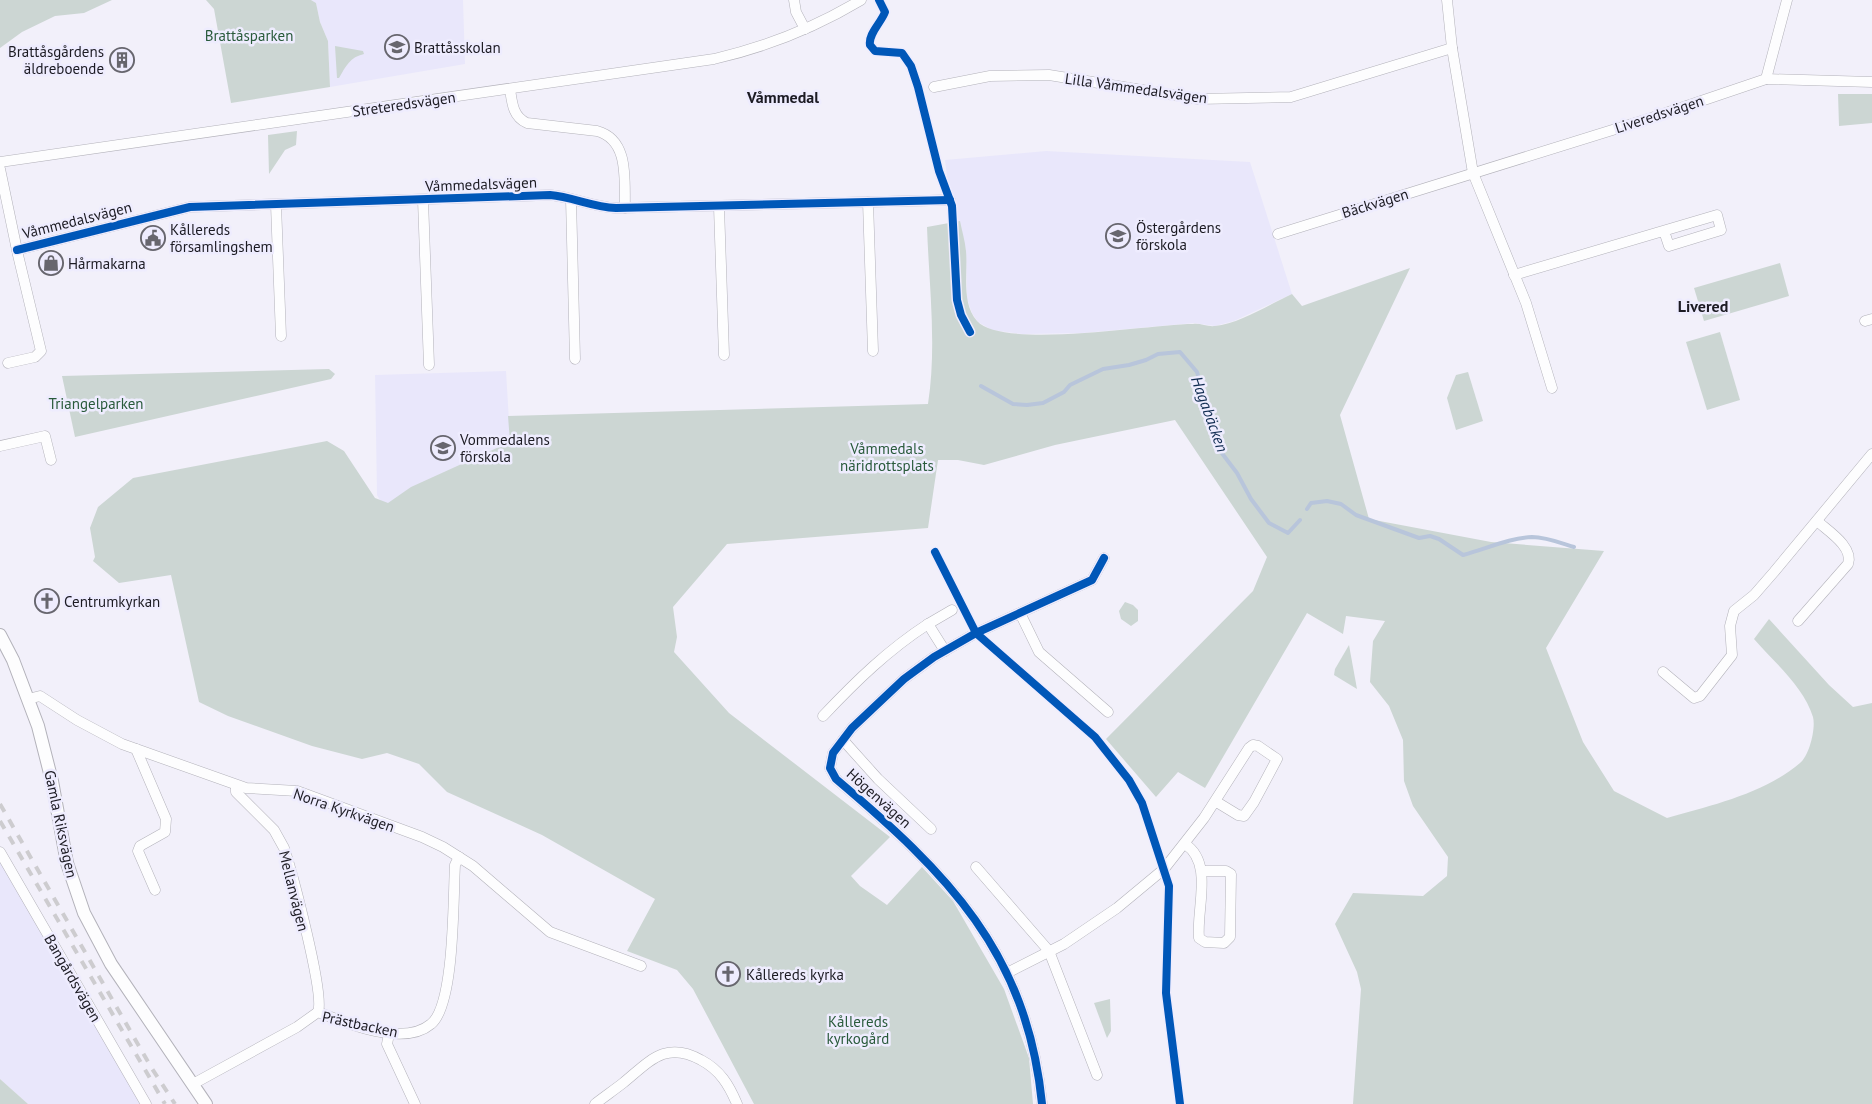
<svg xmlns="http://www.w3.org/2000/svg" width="1872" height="1104" font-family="'PT Sans',sans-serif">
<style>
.built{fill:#e9e7fb}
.green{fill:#ccd6d3}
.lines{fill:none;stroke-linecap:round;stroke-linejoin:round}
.stream{stroke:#b8c5db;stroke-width:4}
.minor-casing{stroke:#b3b2ba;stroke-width:11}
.tertiary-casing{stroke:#b3b2ba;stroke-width:14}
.minor{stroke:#fdfdfe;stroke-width:10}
.tertiary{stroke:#fdfdfe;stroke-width:12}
.rail{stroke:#cdcccf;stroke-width:4;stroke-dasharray:9 9;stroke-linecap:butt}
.cycleway-casing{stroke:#eeecfe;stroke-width:11}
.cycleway{stroke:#0057b8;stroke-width:8}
.labels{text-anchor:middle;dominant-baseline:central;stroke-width:5;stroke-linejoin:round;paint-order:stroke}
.park-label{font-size:15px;fill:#295a3b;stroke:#eeecfe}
.poi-label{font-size:15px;fill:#1c1b23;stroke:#eeecfe;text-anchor:start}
.street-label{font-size:15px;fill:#1c1b23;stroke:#eeecfe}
.neighbourhood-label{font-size:16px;font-weight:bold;fill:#1c1b23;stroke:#eeecfe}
.water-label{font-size:16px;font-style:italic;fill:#102c51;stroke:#eeecfe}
</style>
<rect width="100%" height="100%" fill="#f2f0fa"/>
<!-- built -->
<g class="built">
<path d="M 311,0 L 463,0 L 465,64 L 330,87 L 328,41 L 320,22 L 316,3 Z"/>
<path d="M 1046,151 L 1250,162 L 1292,294 L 1234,321 L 1215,326 L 1194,323 L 1083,333 L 1022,334 L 992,330 L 978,322 L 972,313 L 967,299 L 966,250 L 948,186 L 945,160 Z"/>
<path d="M 506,371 L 511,455 L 449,494 L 382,504 L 377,495 L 375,375 Z"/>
<path d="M 0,859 L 142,1104 L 28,1104 L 0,1079 Z"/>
</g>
<!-- green -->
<g class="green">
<path d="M 0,0 L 112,0 L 84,13 L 55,16 L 22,32 L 0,48 Z"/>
<path d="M 206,0 L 311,0 L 316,3 L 320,22 L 328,41 L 330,87 L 231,103 L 214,9 Z"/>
<path d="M 335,46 L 363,51 L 364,54 C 350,57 346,66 339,78 L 337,78 Z"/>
<path d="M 1838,94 L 1872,94 L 1872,123 L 1839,126 Z"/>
<path d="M 297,131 L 296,145 L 285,150 L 269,174 L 268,135 Z"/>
<path d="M 960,221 C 962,231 965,241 966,251 C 968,273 961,303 977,321 C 1004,350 1151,324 1193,324 C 1200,323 1208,327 1215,326 C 1239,324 1270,304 1292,294 L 1302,306 L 1410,268 L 1340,415 L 1369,519 L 1491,542 L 1604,551 L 1546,648 L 1583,742 L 1614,791 L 1667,818 C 1712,805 1763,794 1800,763 C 1809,756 1816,729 1813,717 C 1804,687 1774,662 1754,639 L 1769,619 L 1829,685 L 1853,707 L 1872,703 L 1872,1104 L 1353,1104 L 1361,989 L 1357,972 L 1335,924 L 1353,893 L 1423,896 L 1447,876 L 1448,857 L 1413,806 L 1404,781 L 1403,740 L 1389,706 L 1370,682 L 1373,641 L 1385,621 L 1346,616 L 1343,634 L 1307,613 L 1205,788 L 1178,772 L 1156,797 L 1106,739 L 1253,591 L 1267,557 L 1175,420 L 1055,445 L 984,465 L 958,460 L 938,460 L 928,528 L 727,544 L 673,607 L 677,637 L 674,652 L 729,713 L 890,837 L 851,876 L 860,886 L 887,905 L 922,867 L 953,901 L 1004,989 L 1029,1058 L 1033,1104 L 754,1104 L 693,989 L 677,970 L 627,951 L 655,899 L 542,835 L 447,792 L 419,764 L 387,753 L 362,759 L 312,746 L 228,716 L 199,702 L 171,575 L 119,583 L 93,561 L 95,557 L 90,528 L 98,507 L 133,478 L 327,441 L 344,451 L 375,498 L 388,503 L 411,487 L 510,442 L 508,416 L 928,404 C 937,346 929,285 927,227 Z"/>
<path d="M 1780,263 L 1789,296 L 1704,321 L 1694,288 Z"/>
<path d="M 1720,332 L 1740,400 L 1707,410 L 1686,342 Z"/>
<path d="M 329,369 L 335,374 L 331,379 L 75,437 L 62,376 Z"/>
<path d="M 1468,372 L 1483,421 L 1456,430 L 1447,398 L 1456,375 Z"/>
<path d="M 1125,602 L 1133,605 L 1138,610 L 1138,621 L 1131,626 L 1121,619 L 1119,611 Z"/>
<path d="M 1349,645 L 1357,689 L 1334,675 L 1335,669 Z"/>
<path d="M 1110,999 L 1111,1031 L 1107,1038 L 1094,1003 Z"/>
<path d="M 0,1079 L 28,1104 L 0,1104 Z"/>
</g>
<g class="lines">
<!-- stream -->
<g class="stream">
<path d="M 981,386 L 1013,404 L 1027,405 L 1043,403 L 1064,392 L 1070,385 L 1103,369 L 1129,365 L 1146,360 L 1158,354 L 1180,352 L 1197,372 L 1221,452 L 1237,473 L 1251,499 L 1269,523 L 1288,533 L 1300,520"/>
<path d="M 1307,509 L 1311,503 L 1327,501 L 1341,504 L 1356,515 L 1419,538 L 1430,536 L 1439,539 L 1463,555 C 1486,549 1509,538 1532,537 C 1546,537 1561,543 1574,547"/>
</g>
<defs>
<g id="minor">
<path d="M 794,0 L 796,12 L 805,29"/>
<path d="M 1447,0 L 1452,48 L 1473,173 L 1526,303 L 1552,388"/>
<path d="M 1766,79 L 1872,82"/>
<path d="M 934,87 L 990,76 L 1049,75 L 1198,99 L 1291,97 L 1452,48"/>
<path d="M 510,89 C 512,103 513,117 527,123 L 597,131 C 630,140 624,181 625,208"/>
<path d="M 0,162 L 714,59 C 766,47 816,27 861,0"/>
<path d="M 0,169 L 18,255 L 41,351 L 35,357 L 8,363"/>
<path d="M 571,199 L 575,359"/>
<path d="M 423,200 L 429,365"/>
<path d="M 868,202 L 873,351"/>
<path d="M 276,205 L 281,336"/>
<path d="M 719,207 L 724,355"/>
<path d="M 1278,234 L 1651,118 L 1766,79 L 1787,0"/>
<path d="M 17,250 L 190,207 L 550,195 C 573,197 592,207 616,208 L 950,200"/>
<path d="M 1514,275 L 1717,215 L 1721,230 L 1669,246 L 1664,231"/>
<path d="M 1865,321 L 1872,319"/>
<path d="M 0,446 L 45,436 L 51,460"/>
<path d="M 1020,613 L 1039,652 L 1108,712"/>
<path d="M 1798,621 L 1848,564 C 1854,547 1828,531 1817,521"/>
<path d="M 945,651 L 928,624 L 952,610"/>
<path d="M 1663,672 L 1694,698 L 1700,696 L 1732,655 L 1730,626 L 1734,611 L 1754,595 L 1774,572 L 1872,454"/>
<path d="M 28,699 L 40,696 L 77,720 L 122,744 L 246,788 L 297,791 L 422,837 L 443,847 L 473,866 L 550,932 L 641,966"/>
<path d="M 823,716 C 856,681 888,650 928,624"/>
<path d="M 843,740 L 878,779 L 931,829"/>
<path d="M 136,749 L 166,819 L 165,832 L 140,846 L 138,851 L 155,890"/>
<path d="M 236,786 L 236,792 L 274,830 L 284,848 C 292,872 325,995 318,1012"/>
<path d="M 1185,844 C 1214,863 1196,909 1199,938 L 1205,942 L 1224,943 L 1230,937 L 1231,874 L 1226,871 L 1201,871"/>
<path d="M 0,852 L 146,1104"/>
<path d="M 976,867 L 1049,951 L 1097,1075"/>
<path d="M 1007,973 L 1064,944 L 1117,908 L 1164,869 L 1204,818 L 1249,748 L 1253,745 L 1258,746 L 1277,759 L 1254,802 L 1244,816 L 1238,815 L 1215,801"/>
<path d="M 389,1034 L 387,1044 L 415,1104"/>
<path d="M 193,1084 L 297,1027 L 318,1012 C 348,1024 404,1047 431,1024 C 455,1005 453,897 455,865 L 459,857"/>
<path d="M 595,1104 C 604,1097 614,1090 623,1083 C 649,1062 665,1040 701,1060 C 720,1070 729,1085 737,1104"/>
<path d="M 1042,1104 C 1027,952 947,873 836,779 L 830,768 L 833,753 L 852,728 L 904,679 L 934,657 L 976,633 L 1092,580 L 1104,558"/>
</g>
<path id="tertiary" d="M 0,635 L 13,660 L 38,726 L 52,781 L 67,863 L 84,913 L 111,964 L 206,1104"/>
</defs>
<!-- minor casing -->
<use href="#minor" class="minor-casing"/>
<!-- tertiary casing -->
<use href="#tertiary" class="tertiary-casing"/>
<!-- minor -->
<use href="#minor" class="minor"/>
<!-- tertiary -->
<use href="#tertiary" class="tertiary"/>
<!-- rail -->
<g class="rail">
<path d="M 0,804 L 151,1067 L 175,1104"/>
<path d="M 0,821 L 165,1104"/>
</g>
<defs>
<g id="cycleway">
<path d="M 879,0 L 885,12 C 881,23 868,34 870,45 L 875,51 L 902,53 L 911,66 L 918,87 L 939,171 L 952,206 L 957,300 L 961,315 L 970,332"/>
<path d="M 17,250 L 190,207 L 550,195 C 573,197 592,207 616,208 L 950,200"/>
<path d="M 935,552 L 976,633 L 1095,737 L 1129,780 L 1142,803 L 1169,886 L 1166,993 L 1180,1104"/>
<path d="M 1042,1104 C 1027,952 947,873 836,779 L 830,768 L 833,753 L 852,728 L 904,679 L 934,657 L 976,633 L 1092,580 L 1104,558"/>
</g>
</defs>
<!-- cycleway casing -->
<use href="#cycleway" class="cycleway-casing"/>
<!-- cycleway -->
<use href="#cycleway" class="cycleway"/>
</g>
<!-- icons -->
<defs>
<symbol id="school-ring" viewBox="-11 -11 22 22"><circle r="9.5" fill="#eeecfe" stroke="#67666e" stroke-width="1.5"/><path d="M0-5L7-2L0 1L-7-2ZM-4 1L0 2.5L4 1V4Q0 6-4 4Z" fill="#67666e"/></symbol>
<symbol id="building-ring" viewBox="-11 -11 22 22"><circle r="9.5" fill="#eeecfe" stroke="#67666e" stroke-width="1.5"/><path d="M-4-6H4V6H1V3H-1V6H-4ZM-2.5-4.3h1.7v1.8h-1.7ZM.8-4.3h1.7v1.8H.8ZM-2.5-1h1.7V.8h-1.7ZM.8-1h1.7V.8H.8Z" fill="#67666e"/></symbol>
<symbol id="civic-ring" viewBox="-11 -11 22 22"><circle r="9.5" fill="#eeecfe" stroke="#67666e" stroke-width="1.5"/><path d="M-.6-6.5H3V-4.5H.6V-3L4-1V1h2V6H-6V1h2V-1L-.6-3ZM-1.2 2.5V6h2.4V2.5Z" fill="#67666e"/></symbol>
<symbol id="shop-ring" viewBox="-11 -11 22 22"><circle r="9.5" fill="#eeecfe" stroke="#67666e" stroke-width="1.5"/><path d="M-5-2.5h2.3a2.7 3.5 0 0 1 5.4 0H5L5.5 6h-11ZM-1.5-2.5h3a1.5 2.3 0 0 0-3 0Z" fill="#67666e"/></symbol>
<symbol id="church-ring" viewBox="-11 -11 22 22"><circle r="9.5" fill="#eeecfe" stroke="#67666e" stroke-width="1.5"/><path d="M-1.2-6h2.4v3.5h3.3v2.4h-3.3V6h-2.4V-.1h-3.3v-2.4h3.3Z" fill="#67666e"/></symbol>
</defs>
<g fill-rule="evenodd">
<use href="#school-ring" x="383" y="33" width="28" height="28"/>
<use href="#building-ring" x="108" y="46" width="28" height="28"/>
<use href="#school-ring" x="1104" y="222" width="28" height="28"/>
<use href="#civic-ring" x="139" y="224" width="28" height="28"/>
<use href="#shop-ring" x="37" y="249" width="28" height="28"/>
<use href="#school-ring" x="429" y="434" width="28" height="28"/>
<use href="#church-ring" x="33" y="587" width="28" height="28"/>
<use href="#church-ring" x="714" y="960" width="28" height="28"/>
</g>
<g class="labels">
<!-- park labels -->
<g class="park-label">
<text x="249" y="35">Brattåsparken</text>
<text x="96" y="403">Triangelparken</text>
<text x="887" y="448">Våmmedals<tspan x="887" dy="17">näridrottsplats</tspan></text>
<text x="858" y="1021">Kållereds<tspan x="858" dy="17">kyrkogård</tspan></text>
</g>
<!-- poi labels -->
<g class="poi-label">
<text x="414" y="47">Brattåsskolan</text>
<text x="104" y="51" text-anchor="end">Brattåsgårdens<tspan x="104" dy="17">äldreboende</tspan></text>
<text x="1136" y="227">Östergårdens<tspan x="1136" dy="17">förskola</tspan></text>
<text x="170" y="229">Kållereds<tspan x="170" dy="17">församlingshem</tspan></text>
<text x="68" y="263">Hårmakarna</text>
<text x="460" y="439">Vommedalens<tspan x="460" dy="17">förskola</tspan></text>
<text x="64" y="601">Centrumkyrkan</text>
<text x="746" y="974">Kållereds kyrka</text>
</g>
<!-- street labels -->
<g class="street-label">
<text transform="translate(1136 88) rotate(8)">Lilla Våmmedalsvägen</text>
<text transform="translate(404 104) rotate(-8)">Streteredsvägen</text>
<text transform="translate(1659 114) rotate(-18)">Liveredsvägen</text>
<text transform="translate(481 184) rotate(-2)">Våmmedalsvägen</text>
<text transform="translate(1375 203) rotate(-17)">Bäckvägen</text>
<text transform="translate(77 220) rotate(-14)">Våmmedalsvägen</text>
<text transform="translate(879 798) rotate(42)">Högenvägen</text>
<text transform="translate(344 810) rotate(19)">Norra Kyrkvägen</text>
<text transform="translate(61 824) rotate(78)">Gamla Riksvägen</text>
<text transform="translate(294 891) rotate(76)">Mellanvägen</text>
<text transform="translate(73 978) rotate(60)">Bangårdsvägen</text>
<text transform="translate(360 1024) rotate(12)">Prästbacken</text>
</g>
<!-- neighbourhood labels -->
<g class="neighbourhood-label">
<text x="783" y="97">Våmmedal</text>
<text x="1703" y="306">Livered</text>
</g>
<!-- water labels -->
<g class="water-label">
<text transform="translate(1210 414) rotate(70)">Hagabäcken</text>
</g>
</g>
</svg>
